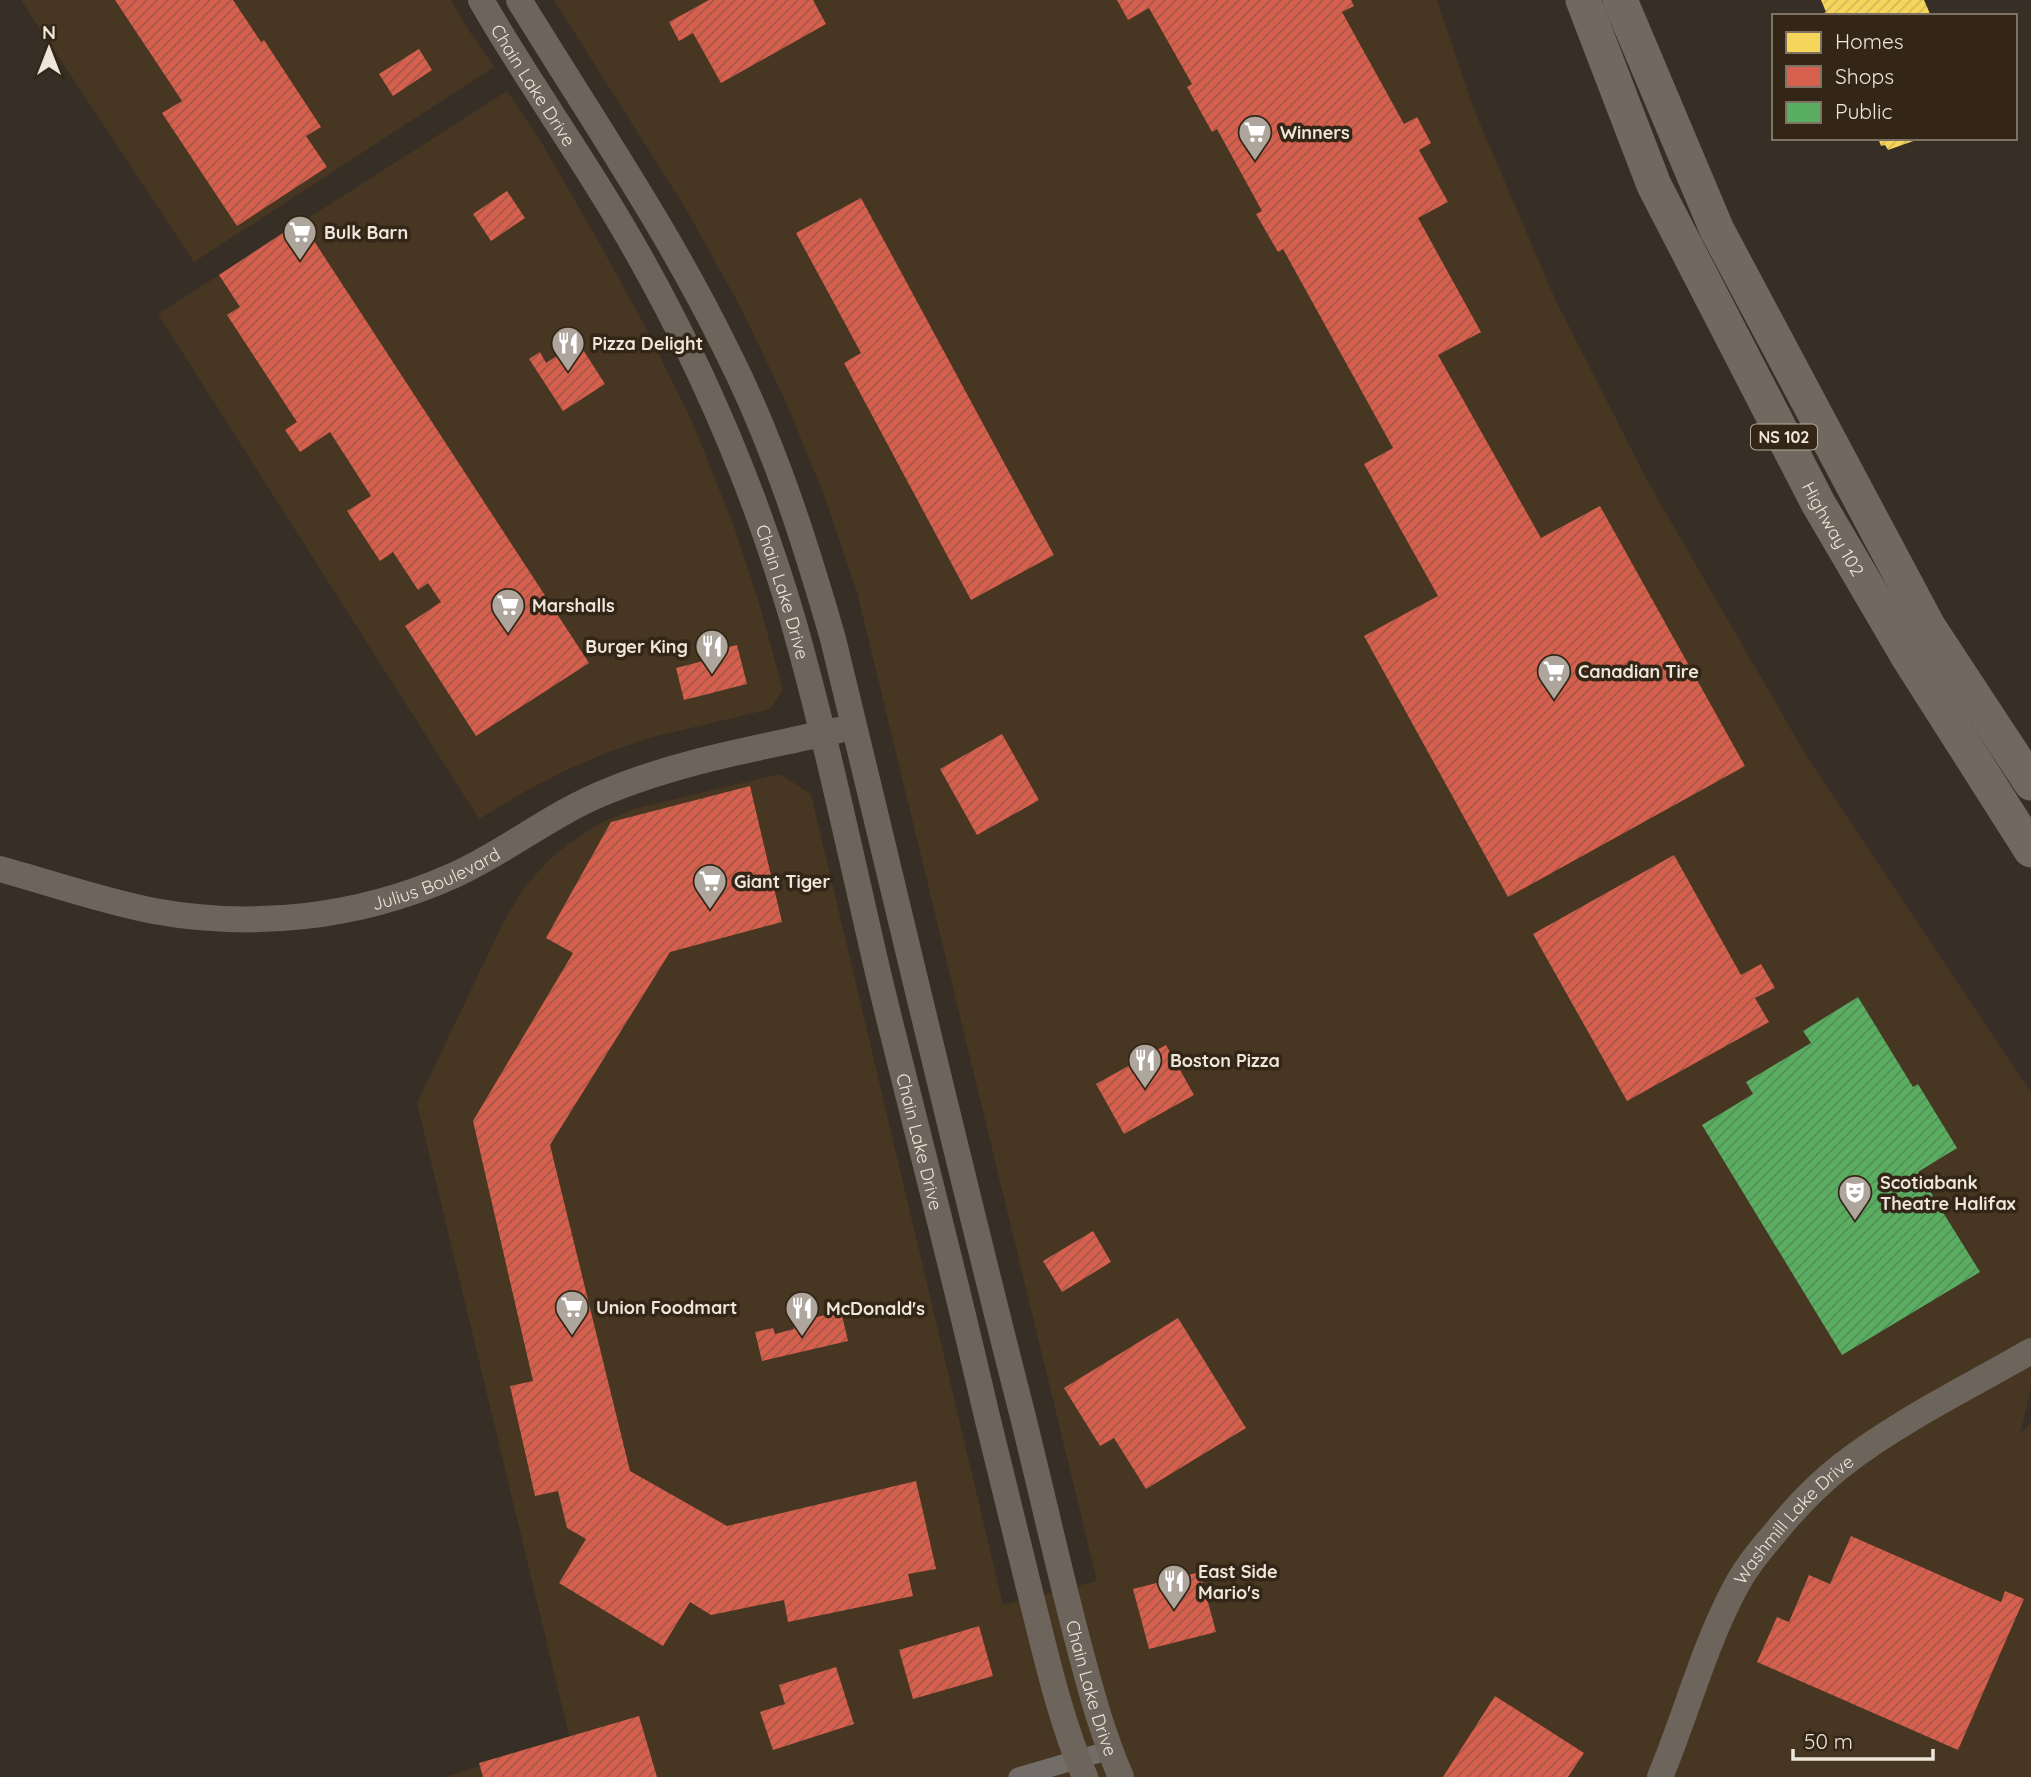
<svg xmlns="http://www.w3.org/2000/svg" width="2031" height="1777" font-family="Quicksand,sans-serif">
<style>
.built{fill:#463622}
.homes{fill:url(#homes-hatch)}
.shops{fill:url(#shops-hatch)}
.public{fill:url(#public-hatch)}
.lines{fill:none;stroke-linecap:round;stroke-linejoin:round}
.street{stroke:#726d66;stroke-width:19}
.secondary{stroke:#6d655c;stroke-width:26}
.highway{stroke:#716960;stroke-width:35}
.labels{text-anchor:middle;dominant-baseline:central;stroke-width:7;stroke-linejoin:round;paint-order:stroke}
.shield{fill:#332617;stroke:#b6aca0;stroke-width:2}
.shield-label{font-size:16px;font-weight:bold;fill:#eee5db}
.street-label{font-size:18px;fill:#eee5db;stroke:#332617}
.poi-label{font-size:18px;font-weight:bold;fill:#eee5db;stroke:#332617;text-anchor:start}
</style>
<defs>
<pattern id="homes-hatch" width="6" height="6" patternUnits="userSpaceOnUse" patternTransform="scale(1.75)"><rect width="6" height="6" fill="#f6d55c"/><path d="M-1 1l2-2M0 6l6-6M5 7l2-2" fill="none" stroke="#d3b857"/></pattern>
<pattern id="shops-hatch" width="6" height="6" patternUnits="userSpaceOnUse" patternTransform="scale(1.75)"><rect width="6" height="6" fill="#d6604d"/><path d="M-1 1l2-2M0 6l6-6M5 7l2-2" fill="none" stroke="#a45749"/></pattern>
<pattern id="public-hatch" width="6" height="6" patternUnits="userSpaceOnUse" patternTransform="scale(1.75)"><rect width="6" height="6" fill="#5aae61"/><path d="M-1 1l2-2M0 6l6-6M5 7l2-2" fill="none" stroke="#548e58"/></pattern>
</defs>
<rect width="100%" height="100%" fill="#372f26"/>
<!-- built -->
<g class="built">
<path d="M 21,0 L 451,0 L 464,23 L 494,67 L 194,262 Z"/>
<path d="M 554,0 L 1437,0 L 1474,110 L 1555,299 L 1648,482 L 1807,757 L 2031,1093 L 2031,1388 L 2020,1434 L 2031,1423 L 2031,1777 L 445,1777 L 570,1739 L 417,1103 L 502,925 L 523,889 L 547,862 L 568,844 L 598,824 L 634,809 L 780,774 L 811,794 L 1003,1605 L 1097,1581 L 857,592 L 824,495 L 785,400 L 741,308 L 686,209 Z"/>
<path d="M 507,91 L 543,145 L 597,239 L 648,332 L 694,426 L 735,529 L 761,610 L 783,690 L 770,709 L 649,738 L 606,753 L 564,771 L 524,792 L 479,819 L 158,314 Z"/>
</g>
<!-- homes -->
<g class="homes">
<path d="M 1821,0 L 1924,0 L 1931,16 L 1816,16 L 1826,12 Z"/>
<path d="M 1878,138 L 1919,138 L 1919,139 L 1888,150 L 1885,145 L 1881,146 Z"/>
</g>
<!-- shops -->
<g class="shops">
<path d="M 115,0 L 233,0 L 261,42 L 264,40 L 321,127 L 306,136 L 327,167 L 237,226 L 162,113 L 182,101 Z"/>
<path d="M 709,0 L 813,0 L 826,24 L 721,83 L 693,33 L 679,41 L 669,22 Z"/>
<path d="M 1117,0 L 1351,0 L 1354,6 L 1342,12 L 1404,124 L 1417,117 L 1431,143 L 1419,150 L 1448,202 L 1418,218 L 1481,332 L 1438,355 L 1541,538 L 1600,506 L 1745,766 L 1508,897 L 1364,636 L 1438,596 L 1364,464 L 1393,448 L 1283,249 L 1278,252 L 1256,214 L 1262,211 L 1217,129 L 1212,132 L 1187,87 L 1192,84 L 1149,8 L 1128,20 Z"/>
<path d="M 419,49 L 432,70 L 393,96 L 379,74 Z"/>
<path d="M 507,191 L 525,218 L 491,241 L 473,214 Z"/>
<path d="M 861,198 L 1054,555 L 971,600 L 844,363 L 861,353 L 796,233 Z"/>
<path d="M 301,221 L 589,663 L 476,736 L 405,626 L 441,602 L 428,583 L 418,590 L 393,552 L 380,561 L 347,511 L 371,496 L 330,432 L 300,452 L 285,430 L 297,422 L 227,315 L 240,307 L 219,275 Z"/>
<path d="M 578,342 L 605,384 L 563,411 L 529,359 L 540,352 L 546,363 Z"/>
<path d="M 737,645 L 747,684 L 684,700 L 676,668 L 715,658 L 713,651 Z"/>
<path d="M 1002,734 L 1039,800 L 977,835 L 940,769 Z"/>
<path d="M 750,786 L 782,922 L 670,952 L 550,1145 L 630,1471 L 727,1526 L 916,1481 L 936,1569 L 908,1574 L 913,1596 L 788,1622 L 784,1600 L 711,1615 L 690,1602 L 663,1646 L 559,1583 L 586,1539 L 567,1528 L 558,1491 L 535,1496 L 510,1386 L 533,1381 L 473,1121 L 573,953 L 546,938 L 611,822 Z"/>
<path d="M 1674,855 L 1741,975 L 1761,964 L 1775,988 L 1755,998 L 1769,1022 L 1627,1101 L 1533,934 Z"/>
<path d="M 1166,1045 L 1194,1095 L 1124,1134 L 1096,1084 Z"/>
<path d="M 1093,1231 L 1111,1262 L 1062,1292 L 1043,1261 Z"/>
<path d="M 841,1311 L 848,1341 L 762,1361 L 755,1332 L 773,1328 L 775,1334 L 794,1329 L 793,1323 Z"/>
<path d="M 1178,1318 L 1246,1428 L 1146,1489 L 1114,1438 L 1100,1446 L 1064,1388 Z"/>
<path d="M 1851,1536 L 2001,1602 L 2005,1591 L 2024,1599 L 1958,1750 L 1757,1662 L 1777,1617 L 1789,1622 L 1809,1575 L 1830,1584 Z"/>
<path d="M 1200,1572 L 1216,1632 L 1149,1649 L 1133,1589 Z"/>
<path d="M 979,1626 L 993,1676 L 913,1699 L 899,1650 Z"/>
<path d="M 836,1667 L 854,1724 L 773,1750 L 760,1712 L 785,1704 L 779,1685 Z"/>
<path d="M 1495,1696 L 1584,1753 L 1568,1777 L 1443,1777 Z"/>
<path d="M 639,1716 L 657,1777 L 483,1777 L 479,1763 Z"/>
</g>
<!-- public -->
<path class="public" d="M 1858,997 L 1913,1087 L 1918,1084 L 1957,1148 L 1918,1172 L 1980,1272 L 1842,1355 L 1702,1125 L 1753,1094 L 1746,1082 L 1811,1043 L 1803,1031 Z"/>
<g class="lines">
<!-- street -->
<path class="street" d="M 1018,1777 L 1110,1750"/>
<!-- secondary -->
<g class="secondary">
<path id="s1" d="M 481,0 C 525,77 577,149 622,226 C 694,348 752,481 792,617 C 826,736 851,857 879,977 C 911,1109 946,1241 977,1374 C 995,1451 1014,1528 1033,1604 C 1048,1663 1061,1722 1085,1777"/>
<path id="s2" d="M 519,0 C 590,116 667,228 727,351 C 773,442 805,541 833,639 C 896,897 956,1156 1022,1413 C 1041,1489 1058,1566 1078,1642 C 1090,1688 1102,1733 1121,1777"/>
<path id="s3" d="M 0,869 C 51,883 102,901 154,911 C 253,929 357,918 450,877 C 505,853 552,813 608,791 C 683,760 761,748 839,730"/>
<path id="s4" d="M 1660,1777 C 1686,1715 1703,1649 1734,1590 C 1744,1570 1759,1551 1774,1534 C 1794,1509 1816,1486 1841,1466 C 1897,1422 1969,1387 2031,1351"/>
</g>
<!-- highway -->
<g class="highway">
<path id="s5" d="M 1583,0 L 1654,185 L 1818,503 L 1907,655 L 2031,850"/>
<path d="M 1620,0 L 1717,230 L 1928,626 L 2031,783"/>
</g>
</g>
<!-- icons -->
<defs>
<symbol id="supermarket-pin" viewBox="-11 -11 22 30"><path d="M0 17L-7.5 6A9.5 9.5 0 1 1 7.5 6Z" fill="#aea59c" stroke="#332617"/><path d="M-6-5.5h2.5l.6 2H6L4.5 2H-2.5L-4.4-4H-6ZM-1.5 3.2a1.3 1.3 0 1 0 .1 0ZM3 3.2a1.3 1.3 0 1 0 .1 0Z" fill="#fff"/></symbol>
<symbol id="restaurant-pin" viewBox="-11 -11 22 30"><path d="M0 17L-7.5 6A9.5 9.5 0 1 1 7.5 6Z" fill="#aea59c" stroke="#332617"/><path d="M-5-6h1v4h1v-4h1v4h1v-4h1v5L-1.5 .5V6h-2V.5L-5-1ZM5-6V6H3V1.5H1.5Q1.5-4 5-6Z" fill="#fff"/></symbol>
<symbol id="theatre-pin" viewBox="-11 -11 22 30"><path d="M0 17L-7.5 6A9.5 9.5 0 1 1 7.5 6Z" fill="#aea59c" stroke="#332617"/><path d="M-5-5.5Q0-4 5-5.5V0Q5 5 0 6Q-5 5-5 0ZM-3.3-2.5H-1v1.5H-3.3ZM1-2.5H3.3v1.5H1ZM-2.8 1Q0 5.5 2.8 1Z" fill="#fff"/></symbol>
</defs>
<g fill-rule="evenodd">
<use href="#supermarket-pin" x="1236" y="113" width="38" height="52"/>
<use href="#supermarket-pin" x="281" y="213" width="38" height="52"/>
<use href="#restaurant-pin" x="549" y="324" width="38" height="52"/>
<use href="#supermarket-pin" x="489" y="586" width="38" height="52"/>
<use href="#restaurant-pin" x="693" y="627" width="38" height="52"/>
<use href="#supermarket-pin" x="1535" y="652" width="38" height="52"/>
<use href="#supermarket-pin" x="691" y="862" width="38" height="52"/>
<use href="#restaurant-pin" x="1126" y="1041" width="38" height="52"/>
<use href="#theatre-pin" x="1836" y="1173" width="38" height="52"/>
<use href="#supermarket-pin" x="553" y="1288" width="38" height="52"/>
<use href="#restaurant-pin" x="783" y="1289" width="38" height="52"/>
<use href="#restaurant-pin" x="1155" y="1562" width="38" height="52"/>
</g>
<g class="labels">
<!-- shield labels -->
<rect class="shield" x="1751" y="424.5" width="66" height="25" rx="5"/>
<g class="shield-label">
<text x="1784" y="437">NS 102</text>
</g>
<!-- street labels -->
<g class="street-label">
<text stroke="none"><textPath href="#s1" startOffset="100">Chain Lake Drive</textPath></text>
<text stroke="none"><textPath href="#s5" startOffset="586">Highway 102</textPath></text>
<text stroke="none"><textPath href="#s1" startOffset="667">Chain Lake Drive</textPath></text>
<text stroke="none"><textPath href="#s3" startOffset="448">Julius Boulevard</textPath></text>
<text stroke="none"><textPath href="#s1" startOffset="1234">Chain Lake Drive</textPath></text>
<text stroke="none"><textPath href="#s4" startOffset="294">Washmill Lake Drive</textPath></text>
<text stroke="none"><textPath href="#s2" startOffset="1796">Chain Lake Drive</textPath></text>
</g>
<!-- poi labels -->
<g class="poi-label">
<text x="1280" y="132">Winners</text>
<text x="324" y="232">Bulk Barn</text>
<text x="592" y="343">Pizza Delight</text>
<text x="532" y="605">Marshalls</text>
<text x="688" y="646" text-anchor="end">Burger King</text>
<text x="1578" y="671">Canadian Tire</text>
<text x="734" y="881">Giant Tiger</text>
<text x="1170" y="1060">Boston Pizza</text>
<text x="1880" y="1182">Scotiabank<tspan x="1880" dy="21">Theatre Halifax</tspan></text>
<text x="596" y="1307">Union Foodmart</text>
<text x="826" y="1308">McDonald's</text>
<text x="1198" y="1571">East Side<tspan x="1198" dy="21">Mario's</tspan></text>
</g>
</g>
<!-- legend -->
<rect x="1772" y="14" width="245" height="126" fill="#332617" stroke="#7e7265" stroke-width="2"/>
<rect x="1786" y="32" width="35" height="21" fill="#f6d55c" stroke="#7e7265" stroke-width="2"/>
<text x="1835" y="49" font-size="21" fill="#eee5db">Homes</text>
<rect x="1786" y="66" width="35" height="21" fill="#d6604d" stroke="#7e7265" stroke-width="2"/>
<text x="1835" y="84" font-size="21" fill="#eee5db">Shops</text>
<rect x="1786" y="102" width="35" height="21" fill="#5aae61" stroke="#7e7265" stroke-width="2"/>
<text x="1835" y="119" font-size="21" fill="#eee5db">Public</text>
<!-- north arrow -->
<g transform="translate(49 49)" stroke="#332617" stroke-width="5" paint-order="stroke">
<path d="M0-5L12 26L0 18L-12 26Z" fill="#eee5db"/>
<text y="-10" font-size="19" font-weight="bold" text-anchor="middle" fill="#eee5db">N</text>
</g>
<!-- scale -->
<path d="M1793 1749v10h140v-10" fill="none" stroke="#eee5db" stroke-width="3.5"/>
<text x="1804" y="1749" font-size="21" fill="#eee5db" stroke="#332617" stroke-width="5" paint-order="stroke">50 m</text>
</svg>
